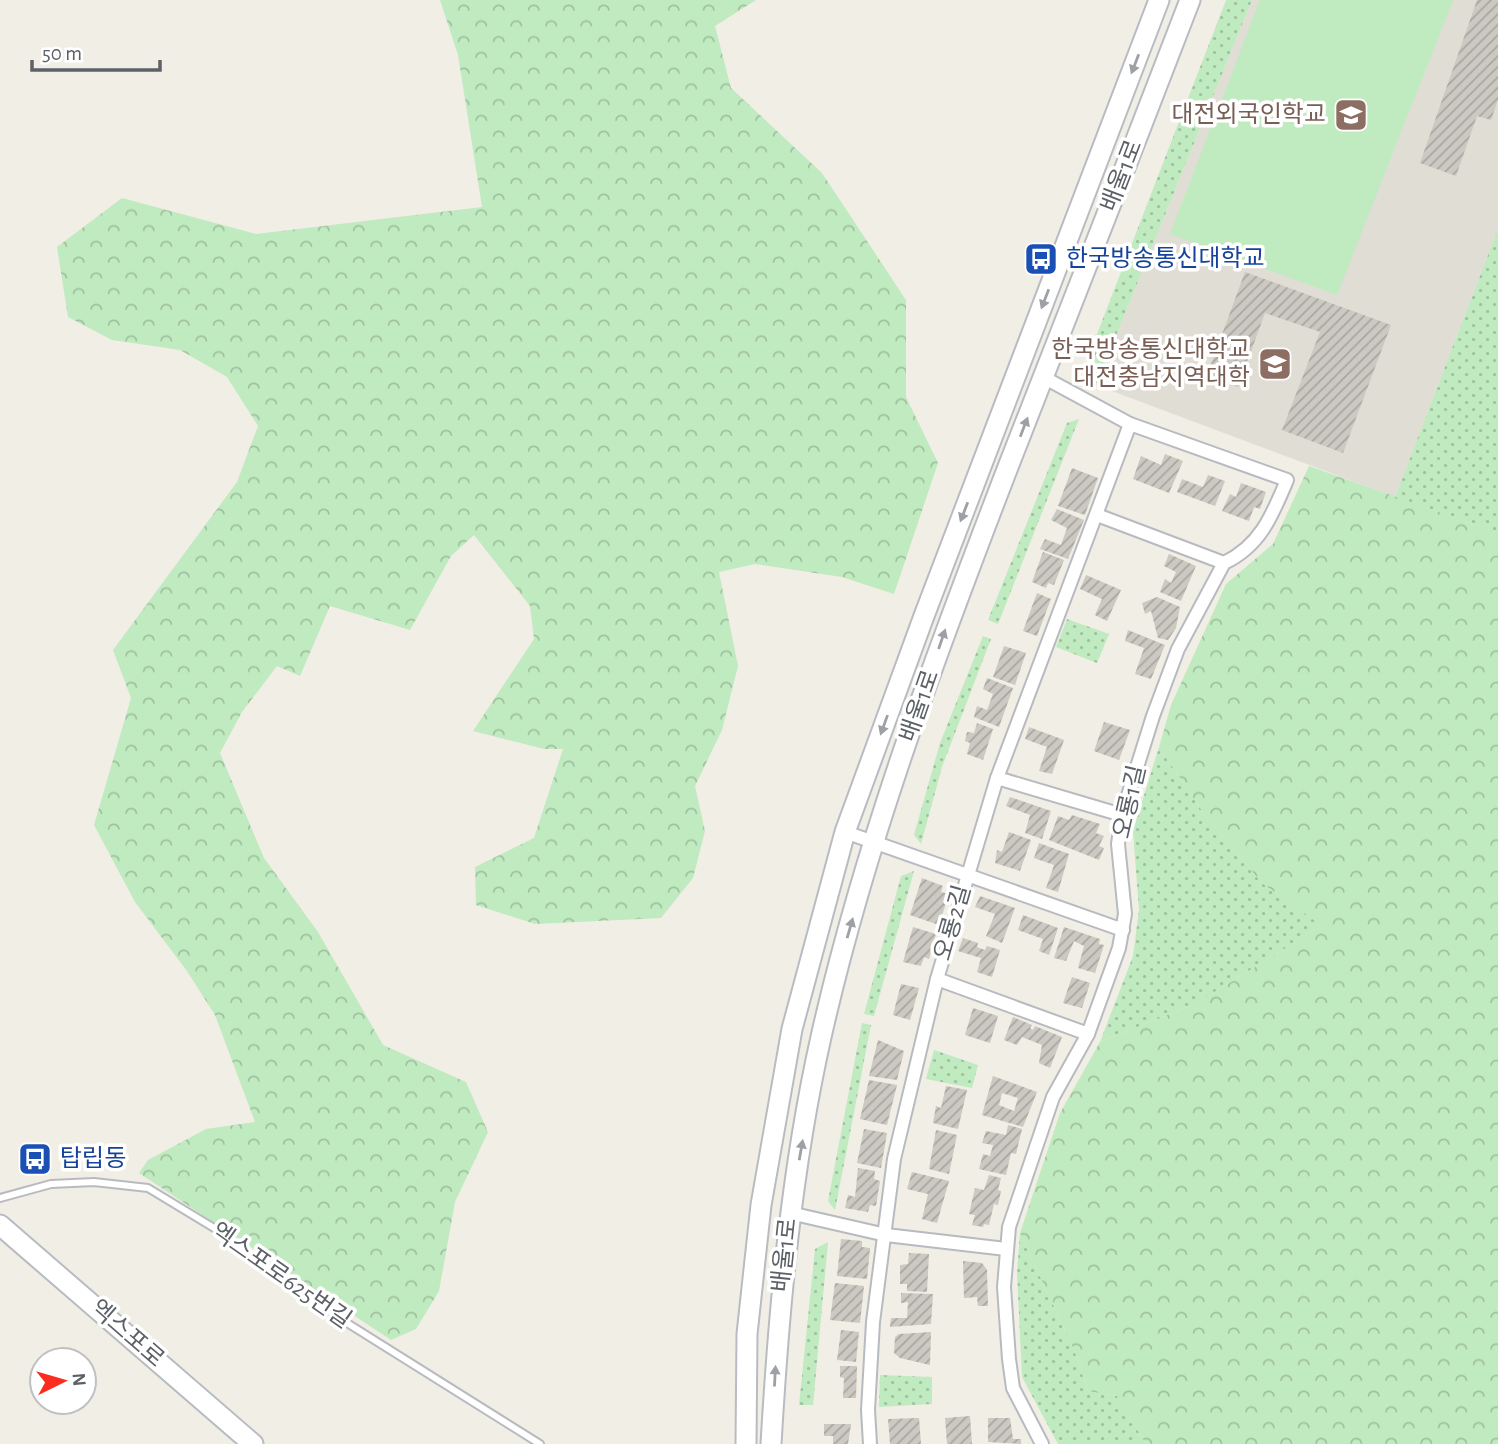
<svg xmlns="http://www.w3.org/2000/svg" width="1498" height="1444" font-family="'Alegreya Sans','Noto Sans KR',sans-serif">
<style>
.education{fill:#e0ddd4}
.grass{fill:url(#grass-dots)}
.forest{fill:url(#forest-crowns)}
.garden{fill:#c0eabf}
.building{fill:url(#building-hatch);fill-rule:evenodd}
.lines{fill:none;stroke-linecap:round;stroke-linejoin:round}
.service-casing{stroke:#b7bbc0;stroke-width:10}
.minor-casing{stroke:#b7bbc0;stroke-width:16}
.secondary-casing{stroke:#b8bcc2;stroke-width:23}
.service{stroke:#fff;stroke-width:6}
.minor{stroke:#fff;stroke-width:12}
.secondary{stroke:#fff;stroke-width:19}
.oneway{fill:#9da0a4}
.labels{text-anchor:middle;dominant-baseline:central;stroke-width:7;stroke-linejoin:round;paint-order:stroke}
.education-label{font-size:24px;fill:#785e54;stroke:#fff;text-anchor:end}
.street-label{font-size:24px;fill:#5c6167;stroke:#fff}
.transit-label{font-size:24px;fill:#164399;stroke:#fff;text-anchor:start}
</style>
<defs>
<pattern id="grass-dots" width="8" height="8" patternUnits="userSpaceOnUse" patternTransform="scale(1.75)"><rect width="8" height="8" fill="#c0eabf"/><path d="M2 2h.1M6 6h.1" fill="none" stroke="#9fc19f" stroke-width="1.8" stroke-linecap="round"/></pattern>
<pattern id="forest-crowns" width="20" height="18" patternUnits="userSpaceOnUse" patternTransform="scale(1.75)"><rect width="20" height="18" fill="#c0eabf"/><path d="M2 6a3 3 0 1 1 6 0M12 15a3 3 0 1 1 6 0" fill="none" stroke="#9fc19f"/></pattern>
<pattern id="building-hatch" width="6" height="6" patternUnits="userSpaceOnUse" patternTransform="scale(1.75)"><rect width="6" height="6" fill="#ccc8c2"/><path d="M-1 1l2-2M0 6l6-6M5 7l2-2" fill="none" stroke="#a9a6a1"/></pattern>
</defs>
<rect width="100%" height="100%" fill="#f1eee5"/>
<!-- education -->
<path class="education" d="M 1252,0 L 1498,0 L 1498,229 L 1395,497 L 1096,385 Z"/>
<!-- grass -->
<g class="grass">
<path d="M 1226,0 L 1252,0 L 1096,385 L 1082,373 Z"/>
<path d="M 1498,229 L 1498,533 L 1395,497 Z"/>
<path d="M 1079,419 L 998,624 L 988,620 L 1067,423 Z"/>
<path d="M 1067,619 L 1109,634 L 1097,663 L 1056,647 Z"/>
<path d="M 983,636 L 991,639 L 942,767 L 921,844 L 914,835 L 940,743 Z"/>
<path d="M 1159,747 L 1205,815 L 1262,883 L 1316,921 L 1313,931 L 1197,1003 L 1100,1042 L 1133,956 L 1139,910 L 1133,831 Z"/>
<path d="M 914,871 L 874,1016 L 864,1014 L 901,876 Z"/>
<path d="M 862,1023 L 871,1025 L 835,1210 L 828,1201 Z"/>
<path d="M 934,1050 L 978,1065 L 972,1088 L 926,1079 Z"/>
<path d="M 1020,1233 L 1075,1352 L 1088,1391 L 1117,1396 L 1146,1444 L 1058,1444 L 1022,1377 L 1017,1273 Z"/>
<path d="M 828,1242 L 813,1405 L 799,1405 L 815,1249 Z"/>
<path d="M 880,1375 L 932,1377 L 932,1404 L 879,1407 Z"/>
</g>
<!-- forest -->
<g class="forest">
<path d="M 440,0 L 756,0 L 715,26 L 731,88 L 822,173 L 906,300 L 906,397 L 938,463 L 894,594 L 842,577 L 755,564 L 719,572 L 738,666 L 722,730 L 695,786 L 705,831 L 693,878 L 661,918 L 535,924 L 476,905 L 475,867 L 534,838 L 563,749 L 544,749 L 473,731 L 534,639 L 530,606 L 474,535 L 451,556 L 410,630 L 330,606 L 300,676 L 277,666 L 242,712 L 220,753 L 264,858 L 318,932 L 383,1045 L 466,1082 L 488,1132 L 455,1202 L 439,1291 L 416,1329 L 391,1340 L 139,1173 L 148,1160 L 206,1129 L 255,1122 L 215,1015 L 187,971 L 135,902 L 94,825 L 131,698 L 113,650 L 237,482 L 258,426 L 227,377 L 180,350 L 112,340 L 68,317 L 57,247 L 122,198 L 256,234 L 482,207 L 458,55 Z"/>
<path d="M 1309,466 L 1498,533 L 1498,1444 L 1146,1444 L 1117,1396 L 1088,1391 L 1075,1352 L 1020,1233 L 1060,1113 L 1100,1042 L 1197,1003 L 1313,931 L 1315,921 L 1262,883 L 1205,815 L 1159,747 L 1171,705 L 1226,584 L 1273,544 Z"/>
</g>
<!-- garden -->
<path class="garden" d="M 1260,0 L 1453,0 L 1337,295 L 1170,234 Z"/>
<!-- building -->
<g class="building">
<path d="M 1477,0 L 1498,0 L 1498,100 L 1491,120 L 1477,116 L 1456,176 L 1420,163 Z"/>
<path d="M 1245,272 L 1391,325 L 1343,453 L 1282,430 L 1320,332 L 1265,313 L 1238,387 L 1207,375 Z"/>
<path d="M 1165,454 L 1183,461 L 1169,493 L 1133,479 L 1141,456 L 1161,465 Z"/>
<path d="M 1072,468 L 1098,478 L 1085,515 L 1058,506 Z"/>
<path d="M 1208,475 L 1225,481 L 1215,506 L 1177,492 L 1182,479 L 1203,487 Z"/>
<path d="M 1241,483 L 1266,492 L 1260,509 L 1254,507 L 1249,521 L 1222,511 L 1230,494 L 1236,497 Z"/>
<path d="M 1057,509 L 1084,520 L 1068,559 L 1040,549 L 1045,539 L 1061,545 L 1067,528 L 1051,520 Z"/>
<path d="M 1043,552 L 1064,560 L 1054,585 L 1048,583 L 1046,588 L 1032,582 Z"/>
<path d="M 1169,554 L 1196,566 L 1181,601 L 1160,592 L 1165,579 L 1171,583 L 1176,572 L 1164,566 Z"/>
<path d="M 1086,575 L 1121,590 L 1107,621 L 1095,615 L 1102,599 L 1080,589 Z"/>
<path d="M 1037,593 L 1051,599 L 1037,636 L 1023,631 Z"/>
<path d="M 1157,597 L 1180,607 L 1176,628 L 1168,640 L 1158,638 L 1151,611 L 1145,614 L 1142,603 Z"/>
<path d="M 1128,630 L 1165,645 L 1151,679 L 1135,674 L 1144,648 L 1125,641 Z"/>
<path d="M 1004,646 L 1026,653 L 1015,685 L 993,677 Z"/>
<path d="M 987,678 L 1013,688 L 999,727 L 974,717 L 977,706 L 987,710 L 993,694 L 983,689 Z"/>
<path d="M 1104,722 L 1130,730 L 1119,760 L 1094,751 Z"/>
<path d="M 977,723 L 993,729 L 983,760 L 967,754 L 970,743 L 965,741 L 967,732 L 974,733 Z"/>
<path d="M 1029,727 L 1064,740 L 1052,774 L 1039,771 L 1047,747 L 1025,739 Z"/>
<path d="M 1010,797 L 1051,811 L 1042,839 L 1025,833 L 1030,815 L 1006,806 Z"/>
<path d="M 1072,815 L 1100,824 L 1096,833 L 1104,836 L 1099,846 L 1104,848 L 1099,860 L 1049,840 L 1058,816 L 1069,820 Z"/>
<path d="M 1009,832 L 1031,840 L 1020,871 L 995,863 L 997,850 L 1002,852 Z"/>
<path d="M 1039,843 L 1069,854 L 1058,892 L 1046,888 L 1054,865 L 1034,858 Z"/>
<path d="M 922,878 L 943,886 L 941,892 L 949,894 L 939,925 L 910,915 Z"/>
<path d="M 980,896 L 1015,908 L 1002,943 L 986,936 L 995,914 L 975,907 Z"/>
<path d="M 1023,915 L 1058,928 L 1049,955 L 1039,951 L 1043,939 L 1018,930 Z"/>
<path d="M 913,927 L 936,934 L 929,959 L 924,957 L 921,966 L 903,962 Z"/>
<path d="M 1064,927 L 1100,939 L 1099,944 L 1104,945 L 1095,973 L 1078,968 L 1084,946 L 1074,941 L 1066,961 L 1054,958 Z"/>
<path d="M 963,938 L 978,943 L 977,947 L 985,950 L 987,946 L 1000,950 L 992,977 L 977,972 L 981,958 L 958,951 Z"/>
<path d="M 1072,977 L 1090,983 L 1082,1008 L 1063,1003 Z"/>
<path d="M 901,984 L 919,988 L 910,1020 L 893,1015 Z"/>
<path d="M 973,1008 L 998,1016 L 990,1043 L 965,1035 Z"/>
<path d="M 1013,1017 L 1032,1025 L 1030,1028 L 1033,1030 L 1035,1026 L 1062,1037 L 1050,1068 L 1039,1063 L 1042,1045 L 1022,1037 L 1017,1045 L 1004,1040 Z"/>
<path d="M 878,1040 L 904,1051 L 897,1080 L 869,1076 Z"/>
<path d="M 993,1076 L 1037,1092 L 1023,1127 L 982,1115 ZM 1002,1093 L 1018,1098 L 1014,1111 L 999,1105 Z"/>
<path d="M 869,1080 L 897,1085 L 887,1125 L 860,1119 Z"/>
<path d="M 946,1086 L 967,1090 L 958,1129 L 933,1123 L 936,1106 L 941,1108 Z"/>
<path d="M 1008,1125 L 1022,1129 L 1016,1154 L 1011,1153 L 1006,1175 L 979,1169 L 983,1154 L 990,1156 L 993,1145 L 982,1143 L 986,1131 L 1006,1135 Z"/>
<path d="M 864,1129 L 887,1133 L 881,1168 L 857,1163 Z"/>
<path d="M 936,1130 L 957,1135 L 949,1174 L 929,1169 Z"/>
<path d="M 858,1168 L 875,1171 L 874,1179 L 880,1181 L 876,1206 L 870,1205 L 868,1212 L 845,1208 L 848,1195 L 855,1197 Z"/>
<path d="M 912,1172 L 949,1181 L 937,1223 L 922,1219 L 928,1194 L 907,1189 Z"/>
<path d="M 989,1175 L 1001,1178 L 998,1190 L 1001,1191 L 998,1205 L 994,1204 L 989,1225 L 984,1224 L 983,1227 L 972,1225 L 975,1215 L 969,1214 L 975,1188 L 984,1190 Z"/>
<path d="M 841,1239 L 862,1241 L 862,1247 L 870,1248 L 867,1279 L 837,1276 Z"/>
<path d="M 909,1253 L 929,1254 L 927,1292 L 907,1291 L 907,1284 L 900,1284 L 900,1265 L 908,1264 Z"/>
<path d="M 963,1261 L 982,1263 L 987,1270 L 988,1306 L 978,1306 L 977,1297 L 964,1298 Z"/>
<path d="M 835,1283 L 864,1286 L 860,1323 L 830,1320 Z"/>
<path d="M 901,1293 L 933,1294 L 931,1324 L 890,1327 L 891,1318 L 907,1318 L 908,1302 L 901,1303 Z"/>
<path d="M 841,1330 L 859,1332 L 856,1362 L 837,1360 Z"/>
<path d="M 931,1332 L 930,1365 L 900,1358 L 894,1353 L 895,1337 L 899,1334 Z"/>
<path d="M 840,1366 L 857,1366 L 856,1398 L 843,1398 L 844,1378 L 840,1377 Z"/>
<path d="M 970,1416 L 972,1444 L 947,1444 L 945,1418 Z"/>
<path d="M 919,1418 L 921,1444 L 890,1444 L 888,1419 Z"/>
<path d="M 988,1418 L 1010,1418 L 1013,1439 L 1021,1439 L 1021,1444 L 988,1442 Z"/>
<path d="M 824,1424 L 851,1424 L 848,1444 L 833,1444 L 833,1436 L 824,1436 Z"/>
</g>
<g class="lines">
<defs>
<path id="service" d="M 0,1198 L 51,1184 L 94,1182 L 148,1188 L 219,1231 L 312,1301 L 540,1444"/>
<g id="minor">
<path d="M 1097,515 L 1224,563"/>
<path d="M 997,778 L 1122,815"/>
<path d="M 845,832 L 1123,930"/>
<path d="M 937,979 L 1088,1034"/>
<path d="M 790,1213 L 886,1235 L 1006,1249"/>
<path d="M 870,1444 L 868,1410 L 873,1322 L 894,1159 L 937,979 L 997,778 L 1130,424"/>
<path d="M 1042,1444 L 1013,1388 L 1009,1359 L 1004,1287 L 1009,1227 L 1053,1097 L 1088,1034 L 1119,948 L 1125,914 L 1118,844 L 1122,815 L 1153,716 L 1178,649 L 1224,563 C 1260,546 1272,516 1287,480 L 1130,424 L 1043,377"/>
</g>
<g id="secondary">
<path d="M 0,1225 L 253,1444"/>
<path d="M 746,1444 L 747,1334 L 761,1205 L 792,1029 L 845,832 L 924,616 L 1159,0"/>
<path d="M 771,1444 C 779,1307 791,1171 821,1037 C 865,842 936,654 1008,467 C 1069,312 1130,156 1190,0"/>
</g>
</defs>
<!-- service casing -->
<use href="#service" class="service-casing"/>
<!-- minor casing -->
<use href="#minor" class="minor-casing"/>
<!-- secondary casing -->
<use href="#secondary" class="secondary-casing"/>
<!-- service -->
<use href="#service" class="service"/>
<!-- minor -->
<use href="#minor" class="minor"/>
<!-- secondary -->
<use href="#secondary" class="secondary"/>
</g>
<!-- one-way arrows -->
<defs><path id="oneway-solid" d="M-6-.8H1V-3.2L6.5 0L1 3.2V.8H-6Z" transform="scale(1.75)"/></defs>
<g class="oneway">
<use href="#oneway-solid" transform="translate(1135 64) rotate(111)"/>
<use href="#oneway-solid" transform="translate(1045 299) rotate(111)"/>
<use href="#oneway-solid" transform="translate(1024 427) rotate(-69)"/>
<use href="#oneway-solid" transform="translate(964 512) rotate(111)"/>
<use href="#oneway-solid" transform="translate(942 639) rotate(-71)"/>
<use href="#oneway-solid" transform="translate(884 725) rotate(110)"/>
<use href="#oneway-solid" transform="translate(850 928) rotate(-74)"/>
<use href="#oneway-solid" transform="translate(801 1150) rotate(-80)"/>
<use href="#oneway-solid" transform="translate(775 1376) rotate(-87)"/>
</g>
<!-- icons -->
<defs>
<symbol id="school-square" viewBox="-11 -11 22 22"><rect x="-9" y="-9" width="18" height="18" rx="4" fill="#8d6e63" stroke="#fff"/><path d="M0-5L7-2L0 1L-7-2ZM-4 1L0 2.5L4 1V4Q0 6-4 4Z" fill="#fff"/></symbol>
<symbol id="bus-square" viewBox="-11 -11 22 22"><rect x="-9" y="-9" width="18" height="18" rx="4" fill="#1a4fb4" stroke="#fff"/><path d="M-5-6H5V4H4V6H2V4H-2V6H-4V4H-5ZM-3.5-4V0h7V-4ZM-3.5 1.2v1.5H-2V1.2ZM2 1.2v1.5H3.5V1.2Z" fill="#fff"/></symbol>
</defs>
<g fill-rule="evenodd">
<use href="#school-square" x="1332" y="96" width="38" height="38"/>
<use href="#bus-square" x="1022" y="240" width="38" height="38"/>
<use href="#school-square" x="1256" y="345" width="38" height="38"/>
<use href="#bus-square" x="16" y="1140" width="38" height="38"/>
</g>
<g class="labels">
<!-- education labels -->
<g class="education-label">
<text x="1326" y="115">대전외국인학교</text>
<text x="1250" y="350">한국방송통신대학교<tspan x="1250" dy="28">대전충남지역대학</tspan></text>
</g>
<!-- street labels -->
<g class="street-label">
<text transform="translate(1122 176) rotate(-69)">배울1로</text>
<text transform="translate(920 706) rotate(-71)">배울1로</text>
<text transform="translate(1130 802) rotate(-77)">오룡1길</text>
<text transform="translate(953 923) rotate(-74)">오룡2길</text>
<text transform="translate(785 1255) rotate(-84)">배울1로</text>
<text transform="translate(281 1276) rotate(35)">엑스포로625번길</text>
<text transform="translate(127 1334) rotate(41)">엑스포로</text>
</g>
<!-- transit labels -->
<g class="transit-label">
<text x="1066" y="259">한국방송통신대학교</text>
<text x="60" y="1159">탑립동</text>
</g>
</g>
<!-- north arrow -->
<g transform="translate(63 1381) rotate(85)"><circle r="33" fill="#ffffff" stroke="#bec0c2" stroke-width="2"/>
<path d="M0-5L12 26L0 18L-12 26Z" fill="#fb2d20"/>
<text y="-10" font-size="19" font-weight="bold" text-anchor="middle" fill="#5c6167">N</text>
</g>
<!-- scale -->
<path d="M32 60v10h128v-10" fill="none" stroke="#5c6167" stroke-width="3.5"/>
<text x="42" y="60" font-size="21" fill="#5c6167" stroke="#ffffff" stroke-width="5" paint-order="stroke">50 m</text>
</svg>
